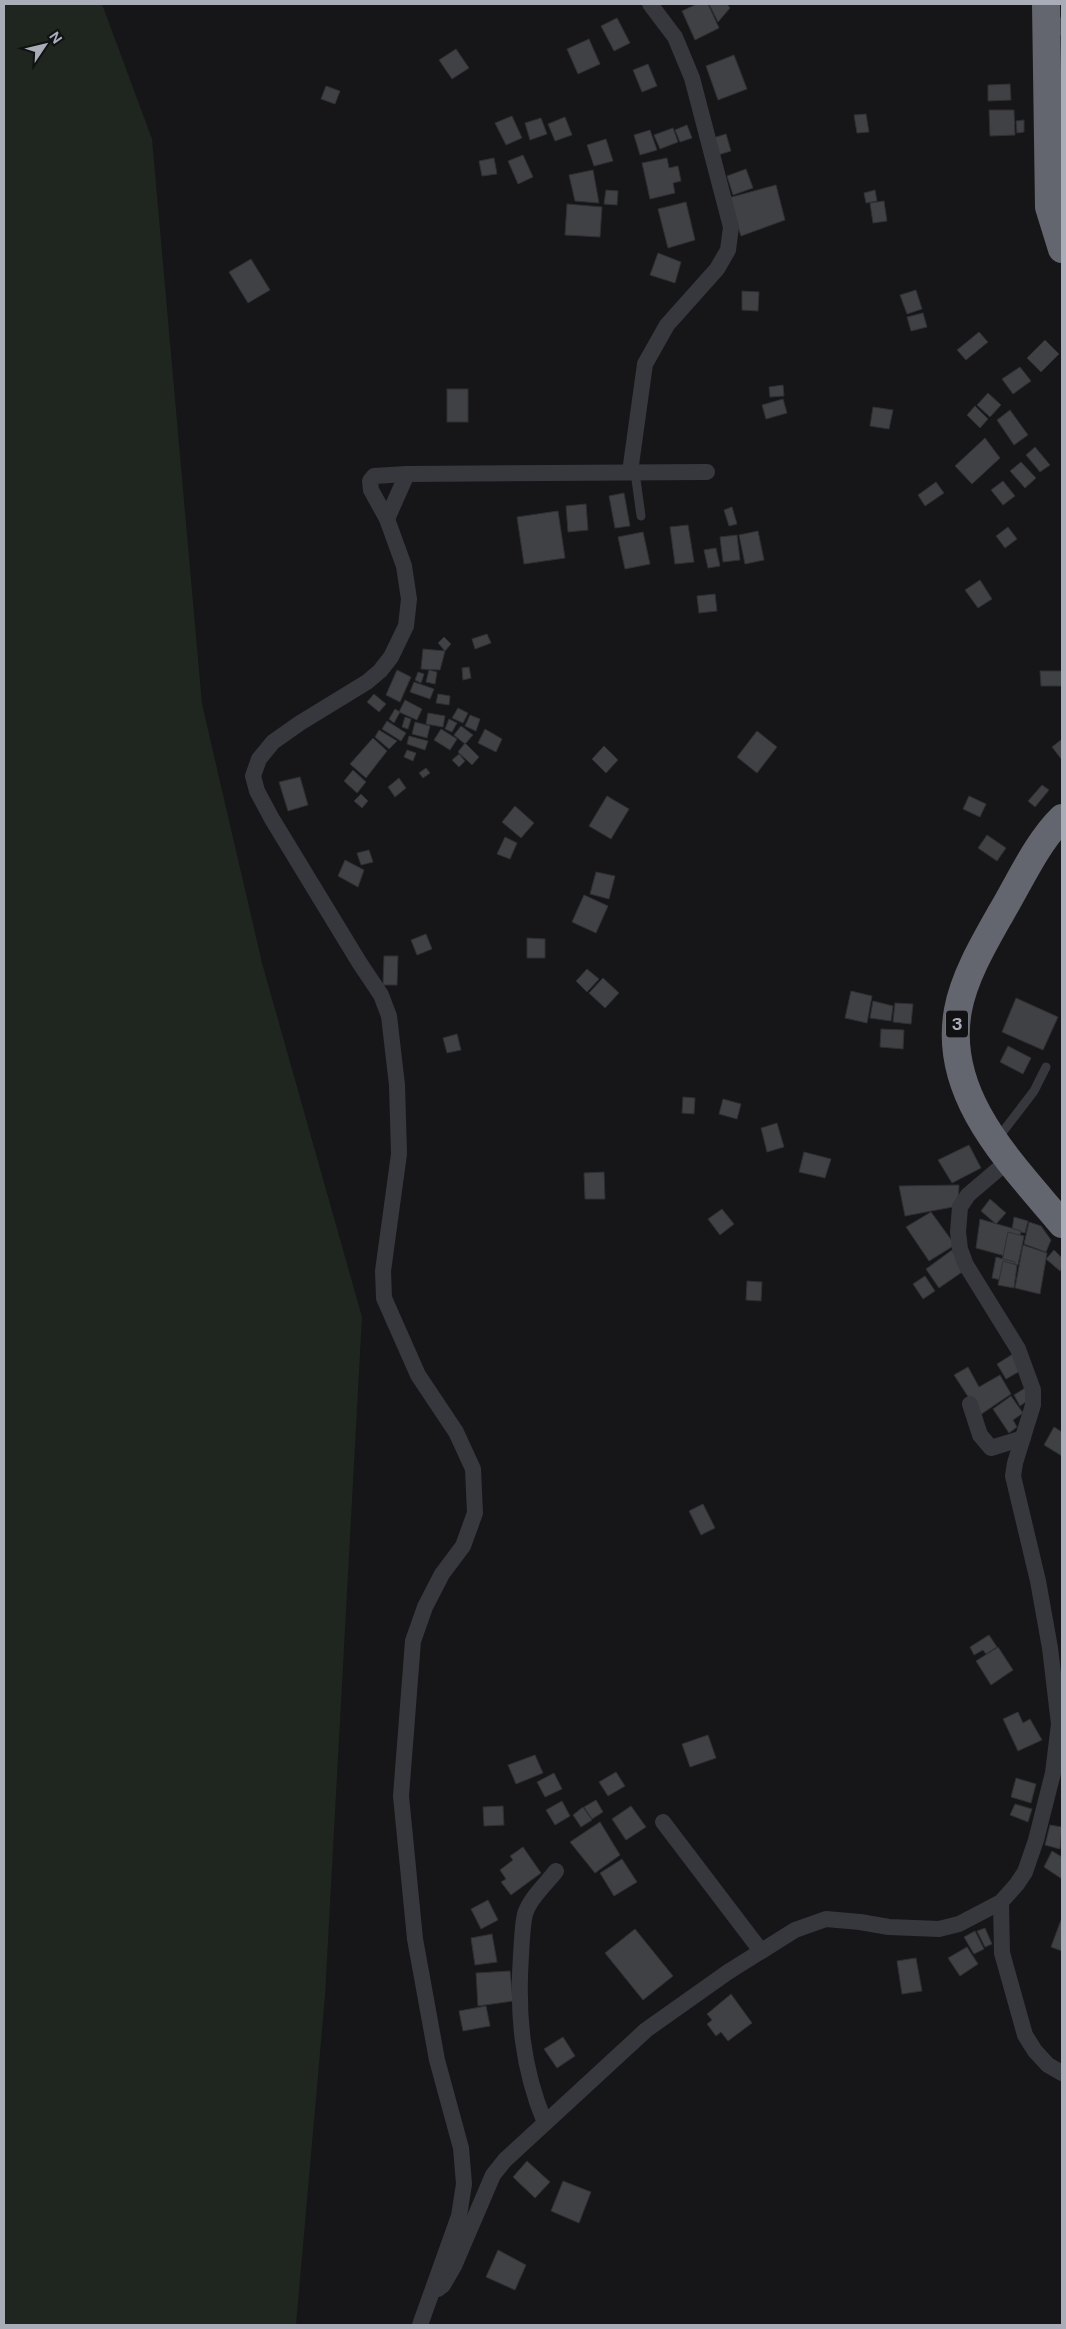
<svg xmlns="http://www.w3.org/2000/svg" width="1066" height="2329" font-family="'Public Sans',sans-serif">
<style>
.green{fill:#1e261f}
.building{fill:#404145;stroke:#303034}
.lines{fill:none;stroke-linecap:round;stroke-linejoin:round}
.lane{stroke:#37383d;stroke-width:9}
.street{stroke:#37383d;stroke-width:16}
.highway{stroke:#63666e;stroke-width:28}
.labels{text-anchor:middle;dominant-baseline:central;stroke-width:4;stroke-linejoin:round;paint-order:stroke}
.shield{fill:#111113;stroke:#7b7e86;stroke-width:1}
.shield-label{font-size:16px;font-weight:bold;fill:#a8adb8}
</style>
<rect width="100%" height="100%" fill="#161618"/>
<!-- green -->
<path class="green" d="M 4,4 L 102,4 L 152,139 L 202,704 L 262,963 L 362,1317 L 325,1996 L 296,2325 L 4,2325 Z"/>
<!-- building -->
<g class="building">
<path d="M 697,4 L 708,4 L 719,28 L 695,40 L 682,11 Z"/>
<path d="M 709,4 L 727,4 L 730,8 L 718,22 Z"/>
<path d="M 1060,17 L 1062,18 L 1062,36 L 1054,32 Z"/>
<path d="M 617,18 L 630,43 L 614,51 L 601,26 Z"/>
<path d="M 589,39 L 600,64 L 578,74 L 567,49 Z"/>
<path d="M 456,49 L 469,68 L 452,79 L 439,60 Z"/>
<path d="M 734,55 L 747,89 L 718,100 L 706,66 Z"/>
<path d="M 648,64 L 657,86 L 642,92 L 633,70 Z"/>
<path d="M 1010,84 L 1011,100 L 988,101 L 988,85 Z"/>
<path d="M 326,86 L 340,91 L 335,104 L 321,99 Z"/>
<path d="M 989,110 L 1014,110 L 1015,135 L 990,136 Z"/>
<path d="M 866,114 L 869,132 L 857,133 L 854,115 Z"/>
<path d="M 512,116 L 522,138 L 506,145 L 495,123 Z"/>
<path d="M 565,117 L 572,135 L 555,141 L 548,124 Z"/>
<path d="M 541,118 L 547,134 L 530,140 L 525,123 Z"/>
<path d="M 1024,120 L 1024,132 L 1017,133 L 1016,121 Z"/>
<path d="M 687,125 L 692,138 L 680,142 L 675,130 Z"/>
<path d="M 673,128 L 678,142 L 660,149 L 654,135 Z"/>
<path d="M 650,130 L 657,150 L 640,155 L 634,135 Z"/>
<path d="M 726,134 L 731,151 L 718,155 L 713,138 Z"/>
<path d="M 606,139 L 613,161 L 594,166 L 587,145 Z"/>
<path d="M 523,155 L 533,177 L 518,184 L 508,161 Z"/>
<path d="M 494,158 L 497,174 L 482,176 L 479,161 Z"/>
<path d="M 667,158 L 669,168 L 678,166 L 681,181 L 673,183 L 675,193 L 650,199 L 642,163 Z"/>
<path d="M 746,169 L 753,188 L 733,195 L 727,176 Z"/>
<path d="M 593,170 L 599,203 L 575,201 L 569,175 Z"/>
<path d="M 776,185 L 785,220 L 741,236 L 728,198 Z"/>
<path d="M 606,190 L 618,191 L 617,205 L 604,204 Z"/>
<path d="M 875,190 L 877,201 L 866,203 L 864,193 Z"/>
<path d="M 884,201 L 887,221 L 873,223 L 870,203 Z"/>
<path d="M 686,202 L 695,240 L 668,248 L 658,209 Z"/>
<path d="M 567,204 L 602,207 L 600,237 L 565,235 Z"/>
<path d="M 658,253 L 681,262 L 675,283 L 650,275 Z"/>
<path d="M 251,259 L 270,290 L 248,303 L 229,272 Z"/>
<path d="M 916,290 L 922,309 L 907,314 L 900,295 Z"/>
<path d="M 742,291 L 759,292 L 758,311 L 742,310 Z"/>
<path d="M 923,313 L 927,327 L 911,331 L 907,317 Z"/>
<path d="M 979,332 L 988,342 L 966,360 L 957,350 Z"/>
<path d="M 1045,340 L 1059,354 L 1041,372 L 1027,358 Z"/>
<path d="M 1020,367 L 1031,381 L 1013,394 L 1002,379 Z"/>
<path d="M 783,385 L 784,396 L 770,397 L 769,387 Z"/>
<rect x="447" y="389" width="21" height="33"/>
<path d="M 988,393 L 1001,405 L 990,417 L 977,405 Z"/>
<path d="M 783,399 L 787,413 L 766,419 L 762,405 Z"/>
<path d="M 975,406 L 988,419 L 980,428 L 967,415 Z"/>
<path d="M 873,407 L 893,410 L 889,429 L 870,426 Z"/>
<path d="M 1010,410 L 1028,435 L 1014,445 L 997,420 Z"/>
<path d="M 985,438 L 1000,458 L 972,484 L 955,466 Z"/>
<path d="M 1035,447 L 1050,465 L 1040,472 L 1026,455 Z"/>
<path d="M 1021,462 L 1036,478 L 1025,488 L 1010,471 Z"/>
<path d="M 1003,481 L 1015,496 L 1003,505 L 991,490 Z"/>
<path d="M 936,482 L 944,493 L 925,506 L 918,495 Z"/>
<path d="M 624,493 L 630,526 L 615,528 L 609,496 Z"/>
<path d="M 586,504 L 588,530 L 568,532 L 566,506 Z"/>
<path d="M 732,507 L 737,524 L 729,526 L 724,510 Z"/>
<path d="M 558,511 L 565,558 L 524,564 L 517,517 Z"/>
<path d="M 688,525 L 694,562 L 675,564 L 670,527 Z"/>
<path d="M 1008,527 L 1017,539 L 1005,548 L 996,536 Z"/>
<path d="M 758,531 L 764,560 L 745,564 L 739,535 Z"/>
<path d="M 643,532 L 650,564 L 625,569 L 618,537 Z"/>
<path d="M 737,535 L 740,560 L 723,562 L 720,537 Z"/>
<path d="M 716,548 L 720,566 L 708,568 L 704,550 Z"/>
<path d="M 980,580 L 992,599 L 978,608 L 965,590 Z"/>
<path d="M 715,594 L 717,611 L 699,613 L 697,596 Z"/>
<path d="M 487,634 L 491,643 L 475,649 L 472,639 Z"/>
<path d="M 444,637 L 451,644 L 445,651 L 438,643 Z"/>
<path d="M 423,649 L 445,651 L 440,670 L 421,669 Z"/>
<path d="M 469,667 L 471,678 L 463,680 L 462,668 Z"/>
<path d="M 397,670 L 411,677 L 400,702 L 386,695 Z"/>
<path d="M 429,670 L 437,672 L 435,684 L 426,682 Z"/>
<path d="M 1040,671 L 1062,671 L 1062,686 L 1041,686 Z"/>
<path d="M 418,672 L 424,674 L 421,683 L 415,680 Z"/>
<path d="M 414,682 L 434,689 L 430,699 L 410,692 Z"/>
<path d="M 374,694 L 386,704 L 379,712 L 367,702 Z"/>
<path d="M 438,694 L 450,696 L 449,705 L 436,703 Z"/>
<path d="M 405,700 L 422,709 L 417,720 L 399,712 Z"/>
<path d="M 458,708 L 468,713 L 463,723 L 452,718 Z"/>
<path d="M 395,709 L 400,712 L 394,723 L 389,719 Z"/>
<path d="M 428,713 L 445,716 L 443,727 L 426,724 Z"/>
<path d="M 470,715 L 480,719 L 476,731 L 465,726 Z"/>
<path d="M 405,717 L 411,719 L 408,729 L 402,727 Z"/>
<path d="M 449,719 L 457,723 L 452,732 L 445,729 Z"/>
<path d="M 387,721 L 406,733 L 401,741 L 382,729 Z"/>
<path d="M 415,722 L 430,726 L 427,738 L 412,734 Z"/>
<path d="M 461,726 L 473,735 L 465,744 L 454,735 Z"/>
<path d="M 441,729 L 457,739 L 450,750 L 434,740 Z"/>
<path d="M 485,729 L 502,739 L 496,752 L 478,743 Z"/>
<path d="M 379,730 L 397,741 L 389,749 L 375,737 Z"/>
<path d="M 757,731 L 777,747 L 757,773 L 737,757 Z"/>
<path d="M 409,736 L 428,741 L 425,750 L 407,744 Z"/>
<path d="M 373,738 L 387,751 L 366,778 L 350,764 Z"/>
<path d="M 1062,739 L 1062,760 L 1052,747 Z"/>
<path d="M 465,743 L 479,757 L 472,765 L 458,752 Z"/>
<path d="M 604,746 L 618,760 L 606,773 L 592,759 Z"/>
<path d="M 407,750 L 416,753 L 413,761 L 404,757 Z"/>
<path d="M 459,754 L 465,761 L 459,767 L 452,760 Z"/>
<path d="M 426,768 L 430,773 L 423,778 L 419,773 Z"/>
<path d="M 353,770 L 366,782 L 357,793 L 344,781 Z"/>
<path d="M 300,777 L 308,805 L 288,811 L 279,782 Z"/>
<path d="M 399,778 L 406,788 L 395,797 L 388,787 Z"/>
<path d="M 1042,785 L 1049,790 L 1035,807 L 1028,801 Z"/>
<path d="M 361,794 L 368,801 L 362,808 L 354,801 Z"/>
<path d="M 607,796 L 629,809 L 611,839 L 589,826 Z"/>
<path d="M 969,796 L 986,804 L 980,817 L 963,809 Z"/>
<path d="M 515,806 L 534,823 L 521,838 L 502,822 Z"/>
<path d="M 987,835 L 1006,848 L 997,861 L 978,848 Z"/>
<path d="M 505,837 L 517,843 L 510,859 L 497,854 Z"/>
<path d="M 369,850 L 373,862 L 361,865 L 357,853 Z"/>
<path d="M 345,860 L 364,870 L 358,887 L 338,876 Z"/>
<path d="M 596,872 L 615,876 L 609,899 L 590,894 Z"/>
<path d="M 584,895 L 608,906 L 596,933 L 572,922 Z"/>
<path d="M 426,934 L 432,949 L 417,955 L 411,940 Z"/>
<path d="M 527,938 L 545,939 L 545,958 L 527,958 Z"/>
<path d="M 384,956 L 398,956 L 397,985 L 383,985 Z"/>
<path d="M 587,969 L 599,979 L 587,992 L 576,981 Z"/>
<path d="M 603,978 L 619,993 L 605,1008 L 589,993 Z"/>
<path d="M 851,991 L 872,996 L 867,1023 L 845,1018 Z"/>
<path d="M 1016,998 L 1058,1017 L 1043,1050 L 1002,1032 Z"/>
<path d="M 873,1001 L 893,1006 L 891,1021 L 870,1018 Z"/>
<path d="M 895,1003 L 913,1004 L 911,1024 L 893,1022 Z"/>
<path d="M 881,1029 L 904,1030 L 903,1049 L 880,1047 Z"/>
<path d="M 457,1034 L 461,1050 L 447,1053 L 443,1038 Z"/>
<path d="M 1008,1046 L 1031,1058 L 1023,1074 L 1000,1062 Z"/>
<path d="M 683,1097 L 695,1098 L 694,1114 L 682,1113 Z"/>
<path d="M 723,1099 L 741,1104 L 737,1119 L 719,1114 Z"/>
<path d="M 777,1123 L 784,1147 L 767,1152 L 761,1128 Z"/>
<path d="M 969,1145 L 981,1168 L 952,1183 L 938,1160 Z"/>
<path d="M 804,1152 L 831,1159 L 825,1178 L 799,1172 Z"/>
<path d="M 604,1172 L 605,1199 L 585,1199 L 584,1173 Z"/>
<path d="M 959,1185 L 958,1206 L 905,1216 L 899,1186 Z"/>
<path d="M 990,1199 L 1006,1213 L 996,1224 L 981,1211 Z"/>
<path d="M 722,1209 L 734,1224 L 720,1235 L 708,1219 Z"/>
<path d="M 931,1212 L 955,1245 L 929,1261 L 906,1227 Z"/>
<path d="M 1014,1217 L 1028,1221 L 1025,1233 L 1012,1230 Z"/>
<path d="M 980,1219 L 1021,1231 L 1016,1259 L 976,1248 Z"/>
<path d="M 1029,1222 L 1041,1226 L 1051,1240 L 1046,1252 L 1024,1244 Z"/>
<path d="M 1008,1232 L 1024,1236 L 1018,1265 L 1002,1261 Z"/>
<path d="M 1023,1245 L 1047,1253 L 1040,1294 L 1015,1288 Z"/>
<path d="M 952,1250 L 965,1270 L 939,1288 L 926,1269 Z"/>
<path d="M 1054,1250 L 1062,1258 L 1062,1268 L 1060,1271 L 1046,1259 Z"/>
<path d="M 996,1257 L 1015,1262 L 1011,1282 L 992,1278 Z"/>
<path d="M 1003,1261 L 1017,1265 L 1014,1288 L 998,1285 Z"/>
<path d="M 925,1276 L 935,1291 L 923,1299 L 913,1284 Z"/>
<path d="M 747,1281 L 762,1282 L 761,1301 L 746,1300 Z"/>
<path d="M 1013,1354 L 1020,1371 L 1006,1379 L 997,1364 Z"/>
<path d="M 968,1367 L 979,1387 L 1000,1375 L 1011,1394 L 980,1415 L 954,1375 Z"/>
<path d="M 1025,1388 L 1027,1401 L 1020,1406 L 1014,1395 Z"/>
<path d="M 1011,1396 L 1023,1413 L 1013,1420 L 1017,1427 L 1009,1433 L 993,1409 Z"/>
<path d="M 1054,1427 L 1062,1432 L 1062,1456 L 1044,1445 Z"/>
<path d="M 703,1504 L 715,1528 L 701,1535 L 689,1511 Z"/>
<path d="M 989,1635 L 997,1647 L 986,1654 L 983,1650 L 974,1655 L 970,1647 Z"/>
<path d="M 998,1647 L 1013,1670 L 991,1685 L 976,1661 Z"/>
<path d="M 1018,1712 L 1023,1723 L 1030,1719 L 1042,1740 L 1018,1751 L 1003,1719 Z"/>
<path d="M 708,1735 L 716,1758 L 690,1767 L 682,1744 Z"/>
<path d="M 535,1755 L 543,1773 L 516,1784 L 508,1765 Z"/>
<path d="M 616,1772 L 625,1786 L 608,1796 L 599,1782 Z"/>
<path d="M 554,1773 L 562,1789 L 545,1797 L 537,1782 Z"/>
<path d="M 1016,1778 L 1036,1784 L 1031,1803 L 1011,1797 Z"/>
<path d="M 596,1800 L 603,1812 L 592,1819 L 584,1807 Z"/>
<path d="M 562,1801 L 570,1816 L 555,1825 L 546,1810 Z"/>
<path d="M 1015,1804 L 1032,1809 L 1028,1822 L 1010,1815 Z"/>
<path d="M 503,1806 L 504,1825 L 484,1826 L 483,1807 Z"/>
<path d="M 631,1806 L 646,1827 L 626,1840 L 612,1819 Z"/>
<path d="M 583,1807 L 592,1820 L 581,1827 L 573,1815 Z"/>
<path d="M 600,1822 L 620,1855 L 595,1873 L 570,1842 Z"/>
<path d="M 1050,1825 L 1062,1827 L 1060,1849 L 1045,1845 Z"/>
<path d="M 523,1847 L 541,1873 L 511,1895 L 501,1882 L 506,1879 L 500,1870 L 513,1860 L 510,1856 Z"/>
<path d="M 1052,1851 L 1062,1857 L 1062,1879 L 1044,1867 Z"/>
<path d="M 622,1859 L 637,1882 L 614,1896 L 600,1873 Z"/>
<path d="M 488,1900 L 498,1920 L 481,1929 L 471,1909 Z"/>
<path d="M 1061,1920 L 1062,1920 L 1062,1951 L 1051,1947 Z"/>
<path d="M 985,1928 L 992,1944 L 985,1947 L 977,1931 Z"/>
<path d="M 635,1929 L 673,1976 L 643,2000 L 605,1953 Z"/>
<path d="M 975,1931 L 984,1949 L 974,1954 L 964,1937 Z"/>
<path d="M 492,1934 L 497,1962 L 475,1965 L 471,1938 Z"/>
<path d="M 967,1947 L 978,1964 L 960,1976 L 948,1958 Z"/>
<path d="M 916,1958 L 922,1991 L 902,1994 L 897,1961 Z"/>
<path d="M 510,1971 L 513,2001 L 478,2006 L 476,1973 Z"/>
<path d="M 731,1994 L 752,2023 L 728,2041 L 721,2032 L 716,2036 L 707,2024 L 712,2020 L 707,2014 Z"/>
<path d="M 486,2006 L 490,2026 L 463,2031 L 459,2011 Z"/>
<path d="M 563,2037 L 575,2056 L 557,2068 L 544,2049 Z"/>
<path d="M 527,2161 L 550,2182 L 535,2198 L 513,2177 Z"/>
<path d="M 563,2181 L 591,2192 L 579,2223 L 551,2211 Z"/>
<path d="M 498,2250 L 526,2265 L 515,2290 L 486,2277 Z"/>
</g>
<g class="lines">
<!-- lane -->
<g class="lane">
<path d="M 635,472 L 641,516"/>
<path d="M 998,1138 L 1034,1091 L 1046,1067"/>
</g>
<!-- street -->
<g class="street">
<path d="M 630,472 L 645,364 L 667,325 L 717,269 L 728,250 L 731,227 L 692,78 L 675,37 L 650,4"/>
<path d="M 387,519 L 407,474"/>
<path d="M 970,1404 L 980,1435 L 991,1448 L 1023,1438"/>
<path d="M 663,1822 L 761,1951"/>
<path d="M 1001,1902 L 1002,1953 L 1025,2035 L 1035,2051 L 1048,2065 L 1062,2073"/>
<path d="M 545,2123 C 522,2068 517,2014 521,1955 C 522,1942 522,1927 525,1914 C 530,1898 546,1884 556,1871"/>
<path d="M 438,2289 L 443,2285 L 454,2266 L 493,2175 L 505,2160 L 646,2030 L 728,1972 L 795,1930 L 826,1919 L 860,1922 L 889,1927 L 939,1929 L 959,1924 L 1001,1902 L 1017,1884 L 1025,1872 L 1036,1840 L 1053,1773 L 1059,1724 L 1050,1648 L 1038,1581 L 1013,1476 L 1015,1463 L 1033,1405 L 1033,1390 L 1018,1349 L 966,1265 L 960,1249 L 958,1232 L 960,1207 L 968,1195 L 1009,1160"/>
<path d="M 420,2325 L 459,2216 L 464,2184 L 461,2148 L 437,2060 L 415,1939 L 401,1796 L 413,1641 L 425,1607 L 442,1574 L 463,1546 L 475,1513 L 473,1469 L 456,1432 L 418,1375 L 384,1298 L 383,1271 L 399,1154 L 397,1085 L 389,1016 L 381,995 L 359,962 L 272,819 L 257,791 L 253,776 L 259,759 L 273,742 L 300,723 L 367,682 L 380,671 L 391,657 L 406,626 L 409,599 L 404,566 L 387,519 L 371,490 L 370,481 L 374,476 L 407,474 L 707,472"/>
</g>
<!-- highway -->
<g class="highway">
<path d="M 1046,4 L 1049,207 L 1062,249"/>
<path d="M 1062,818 C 1037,842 1019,883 1001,913 C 984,943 964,977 958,1010 C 942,1096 1012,1164 1062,1224"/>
</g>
</g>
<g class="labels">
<!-- shield labels -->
<rect class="shield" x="946" y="1010.5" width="22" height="27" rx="4"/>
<g class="shield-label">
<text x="957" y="1024">3</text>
</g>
</g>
<!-- border -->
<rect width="1066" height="2329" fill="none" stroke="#a8adb8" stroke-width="10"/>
<!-- north arrow -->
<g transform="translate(45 45) rotate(55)" stroke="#111113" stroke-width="4" paint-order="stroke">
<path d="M0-4L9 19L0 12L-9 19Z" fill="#a8adb8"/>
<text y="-8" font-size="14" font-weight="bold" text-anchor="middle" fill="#a8adb8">N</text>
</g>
</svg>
